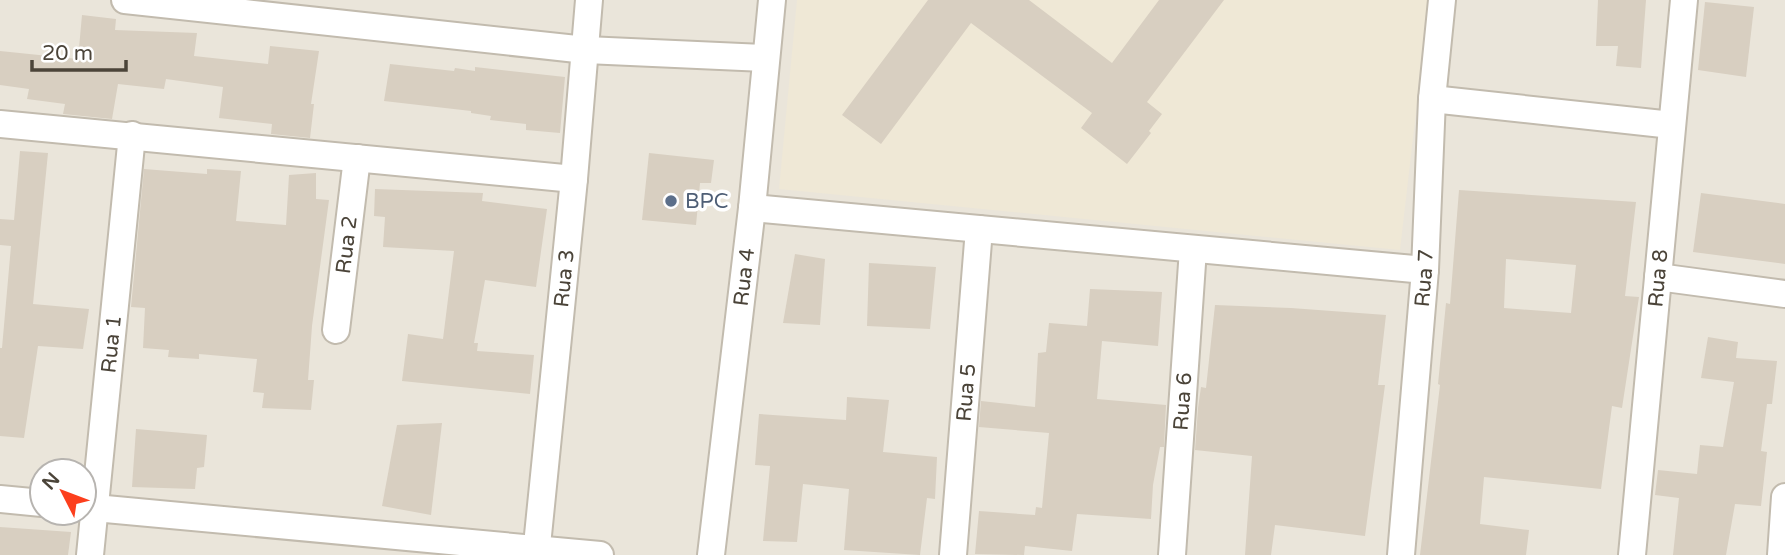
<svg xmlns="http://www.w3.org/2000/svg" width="1785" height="555" font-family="'Varela Round',sans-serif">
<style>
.residential{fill:#eae5da;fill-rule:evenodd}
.education{fill:#efe8d6}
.building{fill:#d8cfc1;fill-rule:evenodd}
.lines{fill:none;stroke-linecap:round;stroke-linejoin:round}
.street-casing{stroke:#c2bbae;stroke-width:30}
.street{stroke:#fff;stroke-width:26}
.service-dot{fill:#5c6f8a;stroke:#fff;stroke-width:2.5}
.labels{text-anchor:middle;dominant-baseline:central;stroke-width:7;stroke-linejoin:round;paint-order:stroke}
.service-label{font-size:21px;fill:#4e5e75;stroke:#fff;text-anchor:start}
.street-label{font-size:21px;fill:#4b4439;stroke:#fff}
</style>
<rect width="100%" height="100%" fill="#f6f3ec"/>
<!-- residential -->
<path class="residential" d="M 0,0 L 1785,0 L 1785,555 L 0,555 ZM 42,471 L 84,471 L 84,513 L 42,513 Z"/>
<!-- education -->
<path class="education" d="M 797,0 L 1429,0 L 1400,250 L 779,189 Z"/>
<!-- building -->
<g class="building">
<path d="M 928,0 L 1029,0 L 1112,63 L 1159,0 L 1224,0 L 1147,102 L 1162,114 L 1149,131 L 1151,133 L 1127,164 L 1081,128 L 1092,113 L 971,23 L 881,144 L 842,115 Z"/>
<path d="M 1598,0 L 1646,0 L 1641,68 L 1616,66 L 1618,46 L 1596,46 Z"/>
<path d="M 1705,2 L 1754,7 L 1746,77 L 1698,70 Z"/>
<path d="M 82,15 L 116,19 L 115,30 L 197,33 L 194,56 L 268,64 L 270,46 L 319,51 L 311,104 L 314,104 L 310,138 L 271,134 L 272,124 L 219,118 L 223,87 L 166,79 L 164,89 L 118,84 L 112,119 L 63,114 L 65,104 L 27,99 L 29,89 L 0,85 L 0,51 L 78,59 Z"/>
<path d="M 390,64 L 454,71 L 455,68 L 475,71 L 475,67 L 565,77 L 560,133 L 526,130 L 526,124 L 490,120 L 491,116 L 471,113 L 471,111 L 384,101 Z"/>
<path d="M 20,151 L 48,153 L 33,304 L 89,309 L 83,349 L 38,346 L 24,438 L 0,436 L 0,348 L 2,348 L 11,246 L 0,245 L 0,219 L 14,220 Z"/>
<path d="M 649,153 L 714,160 L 711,183 L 700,183 L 696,225 L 642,220 Z"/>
<path d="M 144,169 L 207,174 L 207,169 L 241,171 L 236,221 L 286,225 L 289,175 L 316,173 L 316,199 L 329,200 L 312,326 L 308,380 L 314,380 L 311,410 L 262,408 L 264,393 L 253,392 L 257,359 L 199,354 L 199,359 L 168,357 L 169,350 L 143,348 L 145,308 L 131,307 Z"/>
<path d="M 375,189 L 483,193 L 482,201 L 547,209 L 536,287 L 485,280 L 474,343 L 478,343 L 477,351 L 534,355 L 530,394 L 402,381 L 408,334 L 443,339 L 454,251 L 383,247 L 385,217 L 374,216 Z"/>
<path d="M 1459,190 L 1636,202 L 1625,296 L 1639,297 L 1622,408 L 1612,406 L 1601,489 L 1484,477 L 1480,524 L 1529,530 L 1526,555 L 1420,555 L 1440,385 L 1438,384 L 1446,303 L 1450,304 ZM 1506,259 L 1576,265 L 1571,313 L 1504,308 Z"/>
<path d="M 1701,193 L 1785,204 L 1785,264 L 1693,252 Z"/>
<path d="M 795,254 L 825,259 L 820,325 L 783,323 Z"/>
<path d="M 869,263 L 936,267 L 930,329 L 867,326 Z"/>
<path d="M 1090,289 L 1162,292 L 1158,346 L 1102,341 L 1097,399 L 1166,405 L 1164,447 L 1160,447 L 1153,485 L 1151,519 L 1077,514 L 1072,551 L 1025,546 L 1024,555 L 975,554 L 979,511 L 1035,515 L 1036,507 L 1042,508 L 1049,433 L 979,427 L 981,401 L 1035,407 L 1038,353 L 1046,352 L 1049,323 L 1087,326 Z"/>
<path d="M 1215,305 L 1291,308 L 1386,315 L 1378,385 L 1385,385 L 1365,536 L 1275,525 L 1271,555 L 1245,555 L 1252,456 L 1195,450 L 1198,408 L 1201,387 L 1206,388 Z"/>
<path d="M 1708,337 L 1738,342 L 1736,358 L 1777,361 L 1772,404 L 1767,404 L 1761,451 L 1767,452 L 1761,506 L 1735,504 L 1726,555 L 1673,555 L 1679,498 L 1655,495 L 1658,470 L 1697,474 L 1700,445 L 1723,447 L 1734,382 L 1701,378 Z"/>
<path d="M 847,397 L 889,400 L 883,452 L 937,457 L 935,499 L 927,498 L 920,555 L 844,550 L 849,489 L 803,484 L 797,542 L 763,541 L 770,466 L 755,465 L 759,414 L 846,420 Z"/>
<path d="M 442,423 L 431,515 L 382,506 L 397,425 Z"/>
<path d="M 136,429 L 207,435 L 204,467 L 197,468 L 195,489 L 132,487 Z"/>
<path d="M 0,527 L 71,532 L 68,555 L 0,555 Z"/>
</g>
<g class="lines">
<defs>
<g id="street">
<path d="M 125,0 L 586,50 L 766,58"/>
<path d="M 1432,99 L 1672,125"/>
<path d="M 0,124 L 574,179"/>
<path d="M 752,208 L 1425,270"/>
<path d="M 1658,277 L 1785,294"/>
<path id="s1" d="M 336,330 L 357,158"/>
<path d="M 0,499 L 42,503"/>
<path d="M 84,507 L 600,555"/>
<path id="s2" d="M 90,555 L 132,135"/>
<path id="s3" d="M 536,555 L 574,179 L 589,0"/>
<path id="s4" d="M 711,555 L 752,208 L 772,0"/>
<path id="s5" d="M 953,555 L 979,229"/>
<path id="s6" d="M 1172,555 L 1193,249"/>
<path id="s7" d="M 1401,555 L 1425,270 L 1432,99 L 1442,0"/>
<path id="s8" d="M 1632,555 L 1684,0"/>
<path d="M 1781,555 L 1785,497"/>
</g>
</defs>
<!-- street casing -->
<use href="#street" class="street-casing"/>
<!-- street -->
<use href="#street" class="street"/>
</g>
<!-- markers -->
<circle class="service-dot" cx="671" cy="201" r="7"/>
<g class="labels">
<!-- service labels -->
<g class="service-label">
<text x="685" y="201">BPC</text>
</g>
<!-- street labels -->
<g class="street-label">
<text stroke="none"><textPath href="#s1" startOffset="86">Rua 2</textPath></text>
<text stroke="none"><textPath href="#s3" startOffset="278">Rua 3</textPath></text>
<text stroke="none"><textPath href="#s4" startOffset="280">Rua 4</textPath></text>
<text stroke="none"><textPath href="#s7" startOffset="278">Rua 7</textPath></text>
<text stroke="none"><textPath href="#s8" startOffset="278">Rua 8</textPath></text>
<text stroke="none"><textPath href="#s2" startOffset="212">Rua 1</textPath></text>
<text stroke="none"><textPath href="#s5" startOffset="163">Rua 5</textPath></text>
<text stroke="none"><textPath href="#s6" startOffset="154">Rua 6</textPath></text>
</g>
</g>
<!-- north arrow -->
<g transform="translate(63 492) rotate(312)"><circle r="33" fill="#ffffff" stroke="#b7b4b0" stroke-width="2"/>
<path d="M0-5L12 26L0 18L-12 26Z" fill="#fc3f1d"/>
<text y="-10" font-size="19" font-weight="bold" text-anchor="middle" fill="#4b4439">N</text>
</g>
<!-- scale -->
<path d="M32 60v10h94v-10" fill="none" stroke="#4b4439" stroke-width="3.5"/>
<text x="42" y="60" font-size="21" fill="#4b4439" stroke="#ffffff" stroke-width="5" paint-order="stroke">20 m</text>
</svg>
